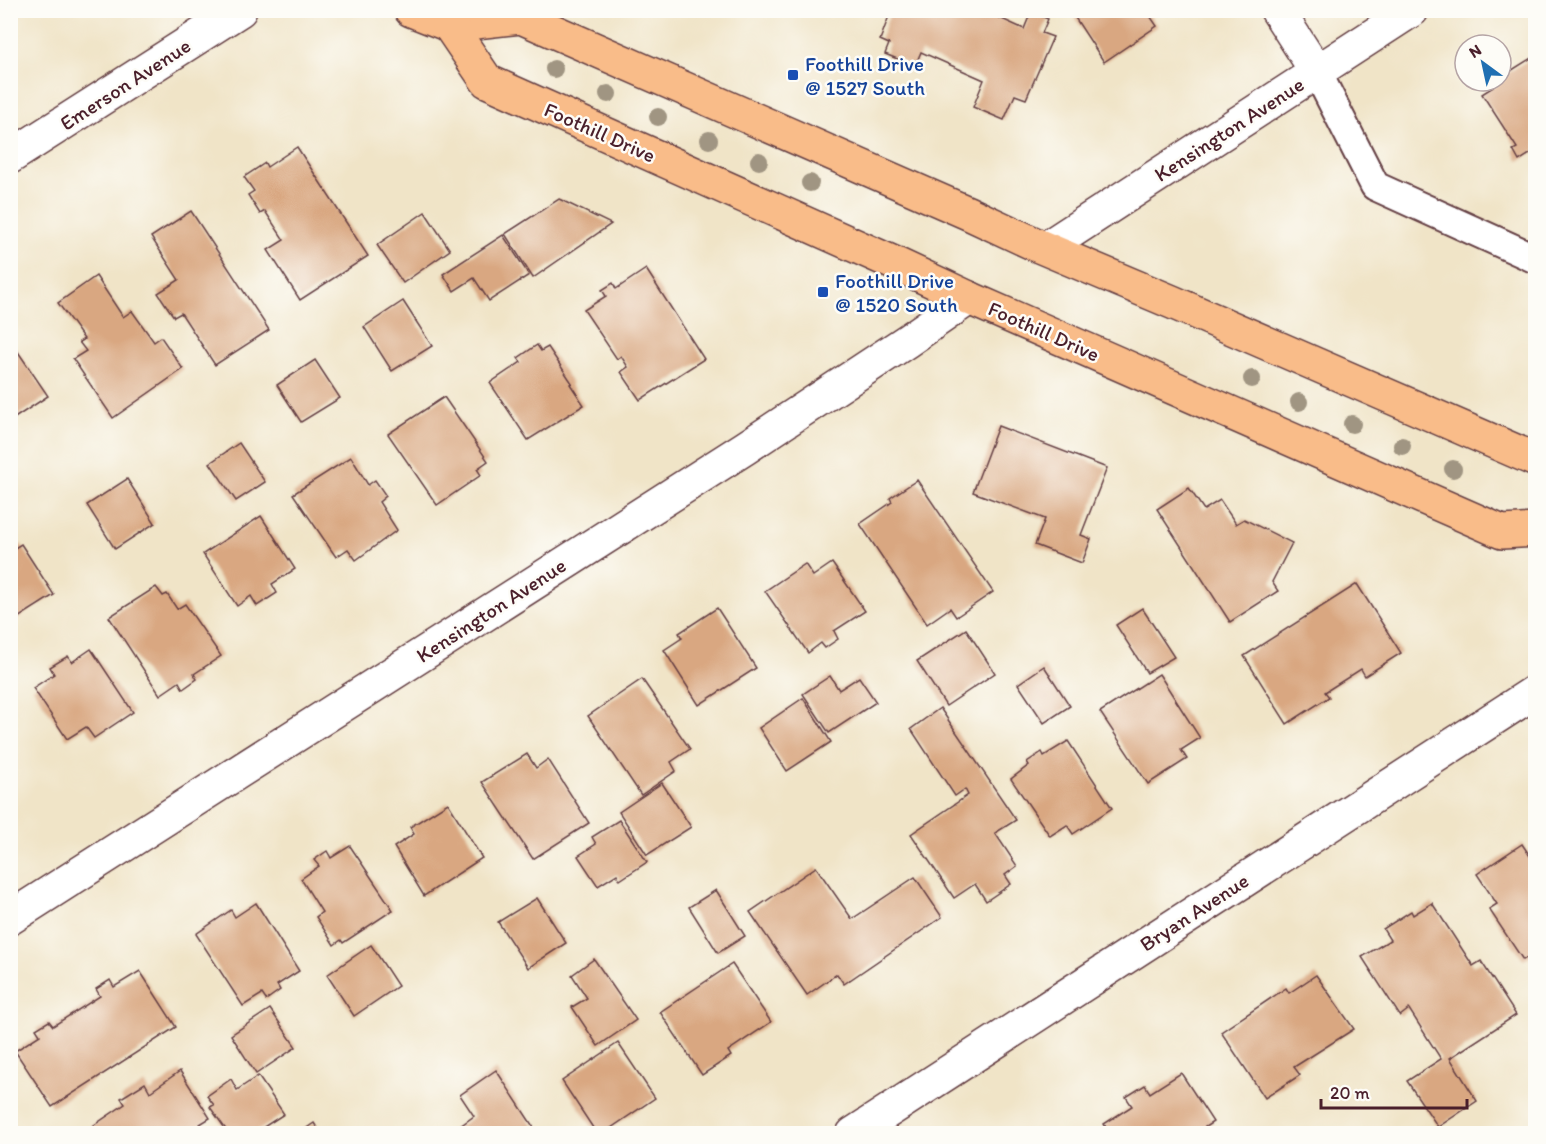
<svg xmlns="http://www.w3.org/2000/svg" width="1546" height="1144" font-family="Itim,sans-serif">
<style>
.building{fill:#d9a781}
.lines{fill:none;stroke-linecap:round;stroke-linejoin:round}
.service-casing{stroke:#633d42;stroke-width:32}
.minor-casing{stroke:#633d42;stroke-width:36}
.primary-casing{stroke:#633d42;stroke-width:36}
.service{stroke:#fff;stroke-width:28}
.minor{stroke:#fff;stroke-width:33}
.primary{stroke:#f9bc89;stroke-width:33}
.tree{fill:#a09582}
.transit-dot{fill:#1a4fb4;stroke:#fdfcf7;stroke-width:2}
.labels{text-anchor:middle;dominant-baseline:central;stroke-width:5;stroke-linejoin:round;paint-order:stroke}
.transit-label{font-size:21px;fill:#164399;stroke:#fdfcf7;text-anchor:start}
.street-label{font-size:21px;fill:#4a1f2b;stroke:#fdfcf7}
</style>
<rect width="100%" height="100%" fill="#fdfcf7"/>
<filter id="ink" filterUnits="userSpaceOnUse"><feTurbulence type="fractalNoise" baseFrequency=".0167" numOctaves="2"/><feDisplacementMap in="SourceGraphic" scale="12" xChannelSelector="R" yChannelSelector="G"/><feConvolveMatrix kernelMatrix="1 2 1 2 8 2 1 2 1" color-interpolation-filters="sRGB"/></filter>
<filter id="wash" filterUnits="userSpaceOnUse"><feTurbulence type="fractalNoise" baseFrequency=".008" numOctaves="4" result="noise"/><feDisplacementMap in="SourceGraphic" scale="24" xChannelSelector="R" yChannelSelector="G"/><feGaussianBlur stdDeviation="1.35" result="paint"/><feColorMatrix in="noise" values="0 0 0 0 0 0 0 0 0 0 0 0 0 0 0 0 0 1.4 0 .05"/><feComposite in="paint" operator="in"/></filter>
<g filter="url(#wash)">
<rect width="100%" height="100%" fill="#f0e4c7"/>
<g id="blocks">
<!-- building -->
<g class="building">
<path d="M 881,10 L 982,10 L 1024,29 L 1031,12 L 1048,19 L 1042,33 L 1053,37 L 1026,99 L 1015,95 L 1004,120 L 973,107 L 984,80 L 921,52 L 915,66 L 885,54 L 889,44 L 880,40 L 889,16 L 880,12 Z"/>
<path d="M 1070,10 L 1146,10 L 1157,26 L 1104,62 Z"/>
<path d="M 1536,55 L 1536,150 L 1519,161 L 1513,150 L 1517,148 L 1482,94 L 1493,87 L 1490,84 L 1495,81 L 1501,81 L 1501,77 Z"/>
<path d="M 297,147 L 368,256 L 300,300 L 268,250 L 284,240 L 265,211 L 260,214 L 248,195 L 254,191 L 244,177 L 265,163 L 267,167 Z"/>
<path d="M 559,199 L 611,224 L 533,278 L 505,234 Z"/>
<path d="M 191,211 L 269,330 L 215,365 L 181,313 L 174,317 L 158,293 L 179,280 L 151,237 Z"/>
<path d="M 425,212 L 450,250 L 403,283 L 377,245 Z"/>
<path d="M 503,235 L 529,275 L 489,301 L 474,278 L 454,291 L 443,274 Z"/>
<path d="M 646,269 L 704,359 L 640,400 L 621,372 L 628,367 L 621,356 L 617,359 L 584,310 L 606,296 L 602,290 L 613,283 L 616,289 Z"/>
<path d="M 96,276 L 123,317 L 132,311 L 154,342 L 161,337 L 183,369 L 113,418 L 73,359 L 86,351 L 79,342 L 84,339 L 58,303 Z"/>
<path d="M 403,301 L 432,346 L 392,371 L 364,327 Z"/>
<path d="M 10,340 L 48,396 L 10,421 Z"/>
<path d="M 537,345 L 541,351 L 548,347 L 572,383 L 570,384 L 584,405 L 528,440 L 490,383 L 521,362 L 518,358 Z"/>
<path d="M 315,360 L 340,398 L 301,422 L 277,385 Z"/>
<path d="M 444,397 L 488,461 L 477,469 L 481,475 L 437,505 L 388,434 Z"/>
<path d="M 998,426 L 1107,468 L 1081,535 L 1091,539 L 1082,563 L 1035,545 L 1045,519 L 973,492 Z"/>
<path d="M 239,443 L 265,482 L 236,501 L 210,463 Z"/>
<path d="M 351,457 L 368,485 L 375,480 L 386,496 L 379,502 L 397,530 L 356,560 L 348,549 L 336,557 L 293,494 Z"/>
<path d="M 127,479 L 155,523 L 115,549 L 87,505 Z"/>
<path d="M 917,480 L 993,592 L 956,617 L 950,608 L 927,624 L 860,524 L 892,502 L 890,498 Z"/>
<path d="M 1189,488 L 1204,510 L 1220,500 L 1236,524 L 1244,519 L 1292,543 L 1272,582 L 1278,591 L 1230,622 L 1157,509 Z"/>
<path d="M 261,516 L 295,569 L 272,584 L 277,593 L 257,606 L 251,596 L 237,606 L 203,554 Z"/>
<path d="M 21,544 L 54,595 L 10,623 L 10,551 Z"/>
<path d="M 832,563 L 865,611 L 834,631 L 838,639 L 825,648 L 821,643 L 808,653 L 765,591 L 805,564 L 813,576 Z"/>
<path d="M 1357,584 L 1401,653 L 1365,676 L 1361,669 L 1325,692 L 1329,697 L 1287,724 L 1244,656 Z"/>
<path d="M 156,587 L 163,596 L 167,594 L 177,609 L 185,604 L 221,656 L 194,674 L 197,679 L 183,689 L 179,682 L 160,695 L 109,617 Z"/>
<path d="M 717,608 L 756,668 L 699,705 L 664,650 L 682,638 L 679,633 Z"/>
<path d="M 1142,608 L 1174,657 L 1147,673 L 1116,625 Z"/>
<path d="M 966,629 L 995,673 L 946,706 L 917,661 Z"/>
<path d="M 91,649 L 133,712 L 94,738 L 86,727 L 67,739 L 33,688 L 54,674 L 50,667 L 68,656 L 72,662 Z"/>
<path d="M 1044,666 L 1070,706 L 1044,723 L 1018,684 Z"/>
<path d="M 1159,674 L 1200,738 L 1181,750 L 1187,759 L 1148,784 L 1100,712 Z"/>
<path d="M 830,676 L 839,690 L 859,677 L 876,702 L 829,733 L 803,694 Z"/>
<path d="M 642,679 L 690,749 L 671,762 L 676,771 L 641,795 L 588,716 Z"/>
<path d="M 803,698 L 831,742 L 787,771 L 759,728 Z"/>
<path d="M 940,708 L 1016,820 L 995,833 L 1017,866 L 1005,875 L 1011,884 L 986,901 L 975,884 L 954,898 L 911,834 L 968,795 L 965,789 L 955,796 L 911,729 Z"/>
<path d="M 1068,741 L 1112,808 L 1073,834 L 1067,825 L 1050,836 L 1011,779 L 1029,765 L 1027,762 L 1042,752 L 1044,756 Z"/>
<path d="M 527,754 L 536,768 L 548,759 L 589,823 L 533,859 L 482,782 Z"/>
<path d="M 662,783 L 691,827 L 647,855 L 619,812 Z"/>
<path d="M 448,803 L 482,858 L 424,896 L 394,847 L 414,834 L 410,827 Z"/>
<path d="M 619,820 L 647,862 L 620,880 L 617,874 L 598,886 L 578,856 L 596,844 L 592,837 Z"/>
<path d="M 1522,844 L 1536,865 L 1536,952 L 1523,960 L 1489,909 L 1497,904 L 1477,874 Z"/>
<path d="M 350,846 L 393,910 L 343,943 L 341,940 L 334,945 L 316,917 L 322,912 L 301,879 L 319,866 L 314,860 L 327,851 L 331,858 Z"/>
<path d="M 816,867 L 852,919 L 915,877 L 942,917 L 844,984 L 837,974 L 807,995 L 750,912 Z"/>
<path d="M 716,890 L 745,936 L 718,953 L 689,907 Z"/>
<path d="M 537,898 L 566,943 L 528,968 L 498,922 Z"/>
<path d="M 256,903 L 299,971 L 277,985 L 280,990 L 266,1000 L 262,994 L 243,1006 L 196,934 L 231,910 L 235,917 Z"/>
<path d="M 1432,903 L 1473,966 L 1481,961 L 1516,1015 L 1450,1058 L 1477,1101 L 1438,1127 L 1407,1081 L 1441,1059 L 1409,1009 L 1400,1016 L 1362,957 L 1390,940 L 1383,929 L 1411,911 L 1413,915 Z"/>
<path d="M 371,945 L 398,986 L 354,1016 L 327,975 Z"/>
<path d="M 594,959 L 636,1020 L 598,1046 L 572,1007 L 587,998 L 572,975 Z"/>
<path d="M 732,964 L 771,1022 L 728,1051 L 731,1056 L 702,1075 L 660,1012 Z"/>
<path d="M 140,971 L 176,1027 L 52,1107 L 15,1051 L 40,1035 L 36,1029 L 49,1021 L 53,1026 L 100,996 L 96,989 L 110,980 L 114,987 Z"/>
<path d="M 1316,975 L 1354,1029 L 1294,1067 L 1300,1075 L 1265,1098 L 1221,1032 L 1286,988 L 1289,993 Z"/>
<path d="M 270,1009 L 296,1047 L 256,1074 L 231,1035 Z"/>
<path d="M 618,1043 L 655,1098 L 602,1134 L 597,1134 L 562,1081 Z"/>
<path d="M 496,1070 L 538,1134 L 449,1134 L 474,1116 L 460,1095 Z"/>
<path d="M 180,1071 L 210,1118 L 200,1124 L 207,1134 L 81,1134 L 125,1104 L 121,1098 L 145,1083 L 150,1092 Z"/>
<path d="M 1181,1073 L 1213,1122 L 1202,1129 L 1205,1134 L 1110,1134 L 1104,1124 L 1132,1106 L 1126,1097 L 1145,1085 L 1150,1093 Z"/>
<path d="M 258,1076 L 284,1114 L 253,1134 L 229,1134 L 210,1107 L 214,1105 L 207,1096 L 231,1079 L 237,1090 Z"/>
<path d="M 314,1123 L 321,1134 L 298,1134 Z"/>
</g>
</g>
</g>
<g filter="url(#ink)">
<use href="#blocks" fill-opacity="0" stroke="#633d42" stroke-width="1.5"/>
<g class="lines">
<defs>
<path id="service" d="M 1317,72 L 1375,186 L 1536,259"/>
<g id="minor">
<path d="M 1277,10 L 1317,72"/>
<path d="M 10,157 L 240,10"/>
<path d="M 1046,248 L 1412,10"/>
<path d="M 10,918 L 745,448 L 907,341 L 969,298"/>
<path d="M 853,1134 L 1536,691"/>
</g>
<g id="primary">
<path d="M 411,10 L 449,25 L 521,17 L 968,213 L 1039,246 L 1172,302 L 1536,460"/>
<path d="M 449,25 L 487,81 L 896,264 L 969,298 L 1502,532 L 1536,530"/>
</g>
</defs>
<!-- service casing -->
<use href="#service" class="service-casing"/>
<!-- minor casing -->
<use href="#minor" class="minor-casing"/>
<!-- primary casing -->
<use href="#primary" class="primary-casing"/>
<!-- service -->
<use href="#service" class="service"/>
<!-- minor -->
<use href="#minor" class="minor"/>
<!-- primary -->
<use href="#primary" class="primary"/>
</g>
<!-- trees -->
<g class="tree">
<circle cx="554" cy="69" r="9"/>
<circle cx="608" cy="94" r="9"/>
<circle cx="658" cy="117" r="9"/>
<circle cx="709" cy="140" r="9"/>
<circle cx="759" cy="161" r="9"/>
<circle cx="810" cy="183" r="9"/>
<circle cx="1252" cy="379" r="9"/>
<circle cx="1299" cy="402" r="9"/>
<circle cx="1352" cy="424" r="9"/>
<circle cx="1402" cy="446" r="9"/>
<circle cx="1453" cy="469" r="9"/>
</g>
</g>
<!-- markers -->
<g class="transit-dot">
<rect x="787" y="69" width="12" height="12" rx="3"/>
<rect x="817" y="286" width="12" height="12" rx="3"/>
</g>
<g class="labels">
<!-- transit labels -->
<g class="transit-label">
<text x="805" y="63">Foothill Drive<tspan x="805" dy="24">@ 1527 South</tspan></text>
<text x="835" y="280">Foothill Drive<tspan x="835" dy="24">@ 1520 South</tspan></text>
</g>
<!-- street labels -->
<g class="street-label">
<text transform="translate(125 84) rotate(-33)">Emerson Avenue</text>
<text transform="translate(1229 129) rotate(-33)">Kensington Avenue</text>
<text transform="translate(600 132) rotate(24)">Foothill Drive</text>
<text transform="translate(1044 331) rotate(24)">Foothill Drive</text>
<text transform="translate(491 610) rotate(-33)">Kensington Avenue</text>
<text transform="translate(1194 912) rotate(-33)">Bryan Avenue</text>
</g>
</g>
<!-- margin -->
<rect width="1546" height="1144" fill="none" stroke="#fdfcf7" stroke-width="36"/>
<!-- north arrow -->
<g transform="translate(1483 63) rotate(327)"><circle r="28" fill="#fdfcf7" stroke="#b5a4a5" stroke-width="1.5"/>
<path d="M0-4.5L10 22L0 15L-10 22Z" fill="#1f6fb2"/>
<text y="-9" font-size="16" font-weight="bold" text-anchor="middle" fill="#4a1f2b">N</text>
</g>
<!-- scale -->
<path d="M1321 1099v9h146v-9" fill="none" stroke="#4a1f2b" stroke-width="3"/>
<text x="1330" y="1099" font-size="18" fill="#4a1f2b" stroke="#fdfcf7" stroke-width="4.5" paint-order="stroke">20 m</text>
</svg>
